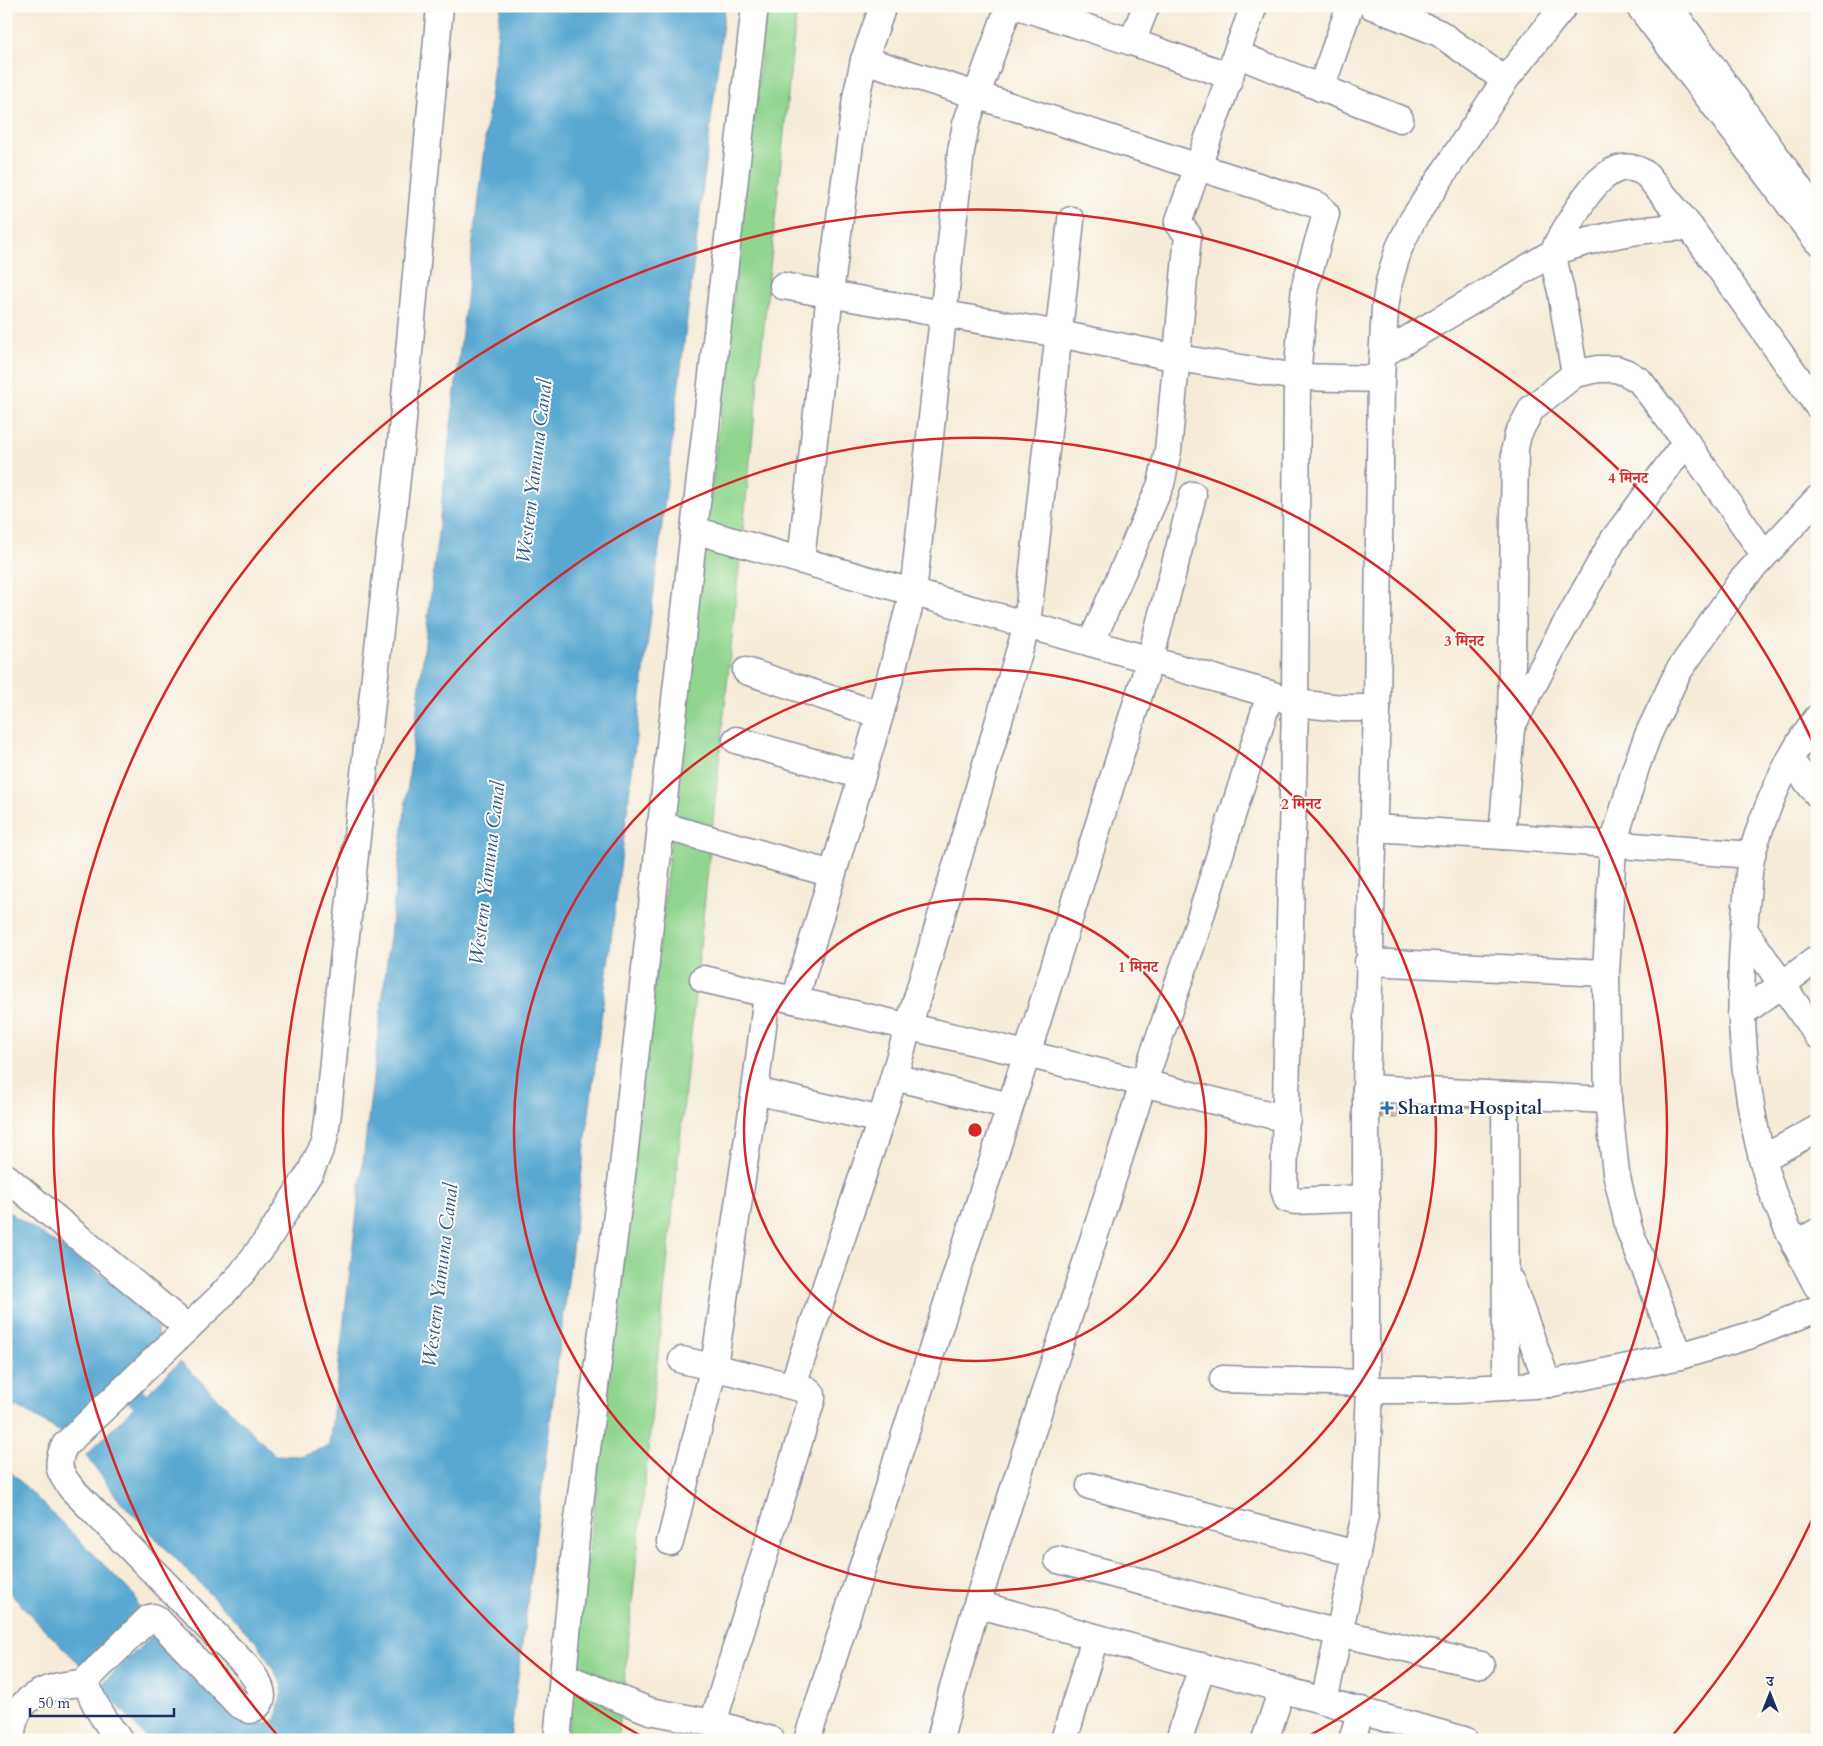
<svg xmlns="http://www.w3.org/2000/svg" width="1823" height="1746" font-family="Cardo,'Noto Serif Devanagari',serif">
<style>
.green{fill:#91d68f;stroke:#568276}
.water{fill:#58a8d2;stroke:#3a6c98}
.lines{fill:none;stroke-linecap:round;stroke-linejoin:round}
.canal{stroke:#58a8d2;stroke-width:20}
.building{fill:#eea587}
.minor-casing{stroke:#888d9b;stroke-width:29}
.minor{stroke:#fff;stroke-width:26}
.ring{fill:none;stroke:#d62828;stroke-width:2.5}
.poi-dot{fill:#1f6fb2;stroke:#fdfcf7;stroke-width:2}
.labels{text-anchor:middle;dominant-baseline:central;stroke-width:4;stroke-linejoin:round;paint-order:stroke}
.poi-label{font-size:19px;font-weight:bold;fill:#1b2f5e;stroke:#fdfcf7;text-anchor:start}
.water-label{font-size:20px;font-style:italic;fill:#305987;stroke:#fdfcf7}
.centre{fill:#d62828;stroke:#fdfcf7;stroke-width:2.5}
.ring-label{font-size:15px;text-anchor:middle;font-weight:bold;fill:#d62828;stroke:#fdfcf7;stroke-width:4;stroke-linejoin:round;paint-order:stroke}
</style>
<rect width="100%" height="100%" fill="#fdfcf7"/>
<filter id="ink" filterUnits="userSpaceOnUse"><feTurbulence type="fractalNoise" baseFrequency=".02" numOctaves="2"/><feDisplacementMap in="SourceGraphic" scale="10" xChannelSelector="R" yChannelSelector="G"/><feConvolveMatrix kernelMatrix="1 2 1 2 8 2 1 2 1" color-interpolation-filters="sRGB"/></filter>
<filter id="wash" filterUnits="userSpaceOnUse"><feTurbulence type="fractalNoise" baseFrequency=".0096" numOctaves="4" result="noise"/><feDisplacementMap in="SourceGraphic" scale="20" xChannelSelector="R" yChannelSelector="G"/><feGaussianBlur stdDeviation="1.12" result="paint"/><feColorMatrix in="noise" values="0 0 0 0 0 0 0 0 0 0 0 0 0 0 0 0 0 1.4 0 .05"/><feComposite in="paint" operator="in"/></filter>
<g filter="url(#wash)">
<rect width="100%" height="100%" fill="#f6ebd8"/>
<!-- green -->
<path class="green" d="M 767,6 L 797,6 L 618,1740 L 567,1740 Z"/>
<!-- water -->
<g class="water">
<path d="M 501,6 L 725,6 L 622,853 L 510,1740 L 148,1740 L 101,1685 L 156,1632 L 239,1717 L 264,1724 L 276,1720 L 283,1686 L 259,1645 L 118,1499 L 86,1455 L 180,1361 L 275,1455 L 300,1456 L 329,1446 Z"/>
<path d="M 6,1210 L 119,1286 L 157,1327 L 161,1342 L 67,1436 L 17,1406 L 6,1416 Z"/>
<path d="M 6,1467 L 135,1596 L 142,1617 L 87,1671 L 46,1631 L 6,1589 Z"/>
</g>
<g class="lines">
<!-- canal -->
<path class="canal" d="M 116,1376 L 159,1420"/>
</g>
<g id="blocks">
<!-- building -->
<path class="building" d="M 1381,1104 L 1397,1105 L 1397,1118 L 1381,1117 Z"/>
</g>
</g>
<g filter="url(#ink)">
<use href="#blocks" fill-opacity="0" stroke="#888d9b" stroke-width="1"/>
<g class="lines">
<defs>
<g id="minor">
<path d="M 1018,6 L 1132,42 L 1230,76"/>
<path d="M 1372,6 L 1439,33 L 1505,80"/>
<path d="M 1639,6 L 1817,241"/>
<path d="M 1669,6 L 1811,205"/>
<path d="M 1132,42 L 1146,6"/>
<path d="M 1236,54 L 1400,119"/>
<path d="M 864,60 C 1016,106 1166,158 1318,205 L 1326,214 L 1305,286 L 1297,377 L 1295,703 L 1284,1189 L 1287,1199 L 1295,1201 L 1367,1198"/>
<path d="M 1321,88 L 1350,6"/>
<path d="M 783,286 L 1059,334 L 1178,358 L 1297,377 L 1381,379"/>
<path d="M 1383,354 L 1554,252 C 1600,236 1640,228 1690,227 L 1817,405"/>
<path d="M 1575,374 C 1570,346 1565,319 1561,291 C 1558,279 1554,266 1554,254 C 1554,246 1563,234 1567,227 C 1582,200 1612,148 1647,175 L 1690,227"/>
<path d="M 694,530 L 1270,694 L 1295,703 L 1341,708 L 1377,708"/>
<path d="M 801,560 L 830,293 L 856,98 L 864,60 L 883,6"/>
<path d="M 1091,643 L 1161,484 L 1168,451 L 1188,235 L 1178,223 L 1230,76 L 1236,54 L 1254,6"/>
<path d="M 746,671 L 880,715"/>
<path d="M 1817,718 C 1790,751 1763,813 1752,854 C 1748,871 1748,890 1746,907 C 1737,990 1741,1076 1762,1158 C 1773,1203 1795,1245 1817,1286"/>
<path d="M 1513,724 L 1553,647 L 1614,539 L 1686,442"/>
<path d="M 736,740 L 862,776"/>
<path d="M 1790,760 L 1817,794"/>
<path d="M 660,825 L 832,874"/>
<path d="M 1373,828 L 1502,836 L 1752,855"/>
<path d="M 1502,836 L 1511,729 L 1515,448 L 1518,434 L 1532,408 L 1575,374 L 1598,369 L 1616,369 L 1627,373 L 1640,381 L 1686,442 L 1764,554"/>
<path d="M 1743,928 L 1817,1035"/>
<path d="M 1368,962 L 1606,973"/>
<path d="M 703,979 L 1027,1054 L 1287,1119"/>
<path d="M 795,1000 L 880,715 L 913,593 L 961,151 L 966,124 L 1009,6"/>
<path d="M 1741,1014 L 1817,959"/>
<path d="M 894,1077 L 1010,1106"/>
<path d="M 1366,1088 L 1608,1100"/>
<path d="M 755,1091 L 881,1120"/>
<path d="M 1505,1095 L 1506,1387"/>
<path d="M 1762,1159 L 1817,1129"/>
<path d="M 6,1177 L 188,1328"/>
<path d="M 1795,1245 L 1817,1232"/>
<path d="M 1511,1282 L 1548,1384"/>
<path d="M 1680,1356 L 1629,1229 L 1616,1173 L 1608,1100 L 1606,973 L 1613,845 L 1636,767 L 1648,735 L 1678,672 L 1741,581 L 1817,499"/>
<path d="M 682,1360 L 808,1390 L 812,1394 L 812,1399 L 713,1723"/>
<path d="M 1223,1379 L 1367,1383"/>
<path d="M 793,1385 L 881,1120 L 1027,625 L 1071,220"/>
<path d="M 1370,1388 L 1378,1390 L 1457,1390 L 1548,1384 L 1680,1356 L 1748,1336 L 1817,1309"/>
<path d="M 1090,1486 L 1357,1554"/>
<path d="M 670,1542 L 714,1366 L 755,1091 L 767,994"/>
<path d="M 1058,1560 L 1339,1633 L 1481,1665"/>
<path d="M 977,1604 L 1464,1740"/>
<path d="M 563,1676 L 650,1711 L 713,1723 L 771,1740"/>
<path d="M 1324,1701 L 1365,1515 L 1370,1388 L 1367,1383 L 1366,1375 L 1366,1088 L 1377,708 L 1381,379 L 1385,308 L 1389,282 L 1399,248 L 1412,221 L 1505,80 L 1564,6"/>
<path d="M 12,1740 C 10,1696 50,1684 87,1683"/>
<path d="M 119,1740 C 110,1727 84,1693 88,1678 L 149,1618 L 153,1617 L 157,1619 L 238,1704 L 250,1710 C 274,1701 256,1678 246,1666 L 72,1489 C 59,1473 55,1464 65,1445 L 218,1299 L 242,1273 L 265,1243 L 311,1171 L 324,1140 L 328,1113 L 339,998 L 401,442 L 440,6"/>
<path d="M 557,1740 L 577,1527 L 622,1175 L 694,530 L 755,6"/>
<path d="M 807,1740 L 1027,1054 L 1150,660 L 1193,495"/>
<path d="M 940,1740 L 952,1691 L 977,1604 L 1143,1084 L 1192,944 L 1270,694"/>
<path d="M 1064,1740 L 1095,1638"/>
<path d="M 1179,1740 L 1202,1666"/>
<path d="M 1265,1740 L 1282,1689"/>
<path d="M 1352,1740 L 1361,1710"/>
</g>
</defs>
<!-- minor casing -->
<use href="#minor" class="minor-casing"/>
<!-- minor -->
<use href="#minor" class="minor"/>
</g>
</g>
<!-- distance rings -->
<g class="ring">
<circle cx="975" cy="1130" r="231"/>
<circle cx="975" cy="1130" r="461"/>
<path d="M645 1738A692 692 0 1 1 1305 1738"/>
<path d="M1815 1513A923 923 0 0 1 1672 1736M278 1736A923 923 0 1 1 1815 747"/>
</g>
<!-- markers -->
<path class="poi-dot" d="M1384.5 1100.5h5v5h5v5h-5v5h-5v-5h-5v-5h5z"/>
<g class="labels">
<!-- poi labels -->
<g class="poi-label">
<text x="1398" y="1108">Sharma Hospital</text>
</g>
<!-- water labels -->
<g class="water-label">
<text transform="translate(534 471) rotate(-83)">Western Yamuna Canal</text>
<text transform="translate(487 873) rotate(-83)">Western Yamuna Canal</text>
<text transform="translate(440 1275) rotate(-83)">Western Yamuna Canal</text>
</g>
</g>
<circle cx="975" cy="1130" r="8" class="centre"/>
<g class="ring-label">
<text x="1628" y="483">4 मिनट</text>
<text x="1464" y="646">3 मिनट</text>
<text x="1301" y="809">2 मिनट</text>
<text x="1138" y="972">1 मिनट</text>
</g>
<!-- margin -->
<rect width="1823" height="1746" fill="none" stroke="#fdfcf7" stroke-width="25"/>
<!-- north arrow -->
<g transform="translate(1770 1694)" stroke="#fdfcf7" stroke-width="4" paint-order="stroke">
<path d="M0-4L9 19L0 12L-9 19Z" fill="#1b2f5e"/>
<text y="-8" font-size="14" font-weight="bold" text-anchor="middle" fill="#1b2f5e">उ</text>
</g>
<!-- scale -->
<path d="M30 1708v8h144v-8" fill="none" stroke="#1b2f5e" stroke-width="2.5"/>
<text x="38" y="1708" font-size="15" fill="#1b2f5e" stroke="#fdfcf7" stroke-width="4" paint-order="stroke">50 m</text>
</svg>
